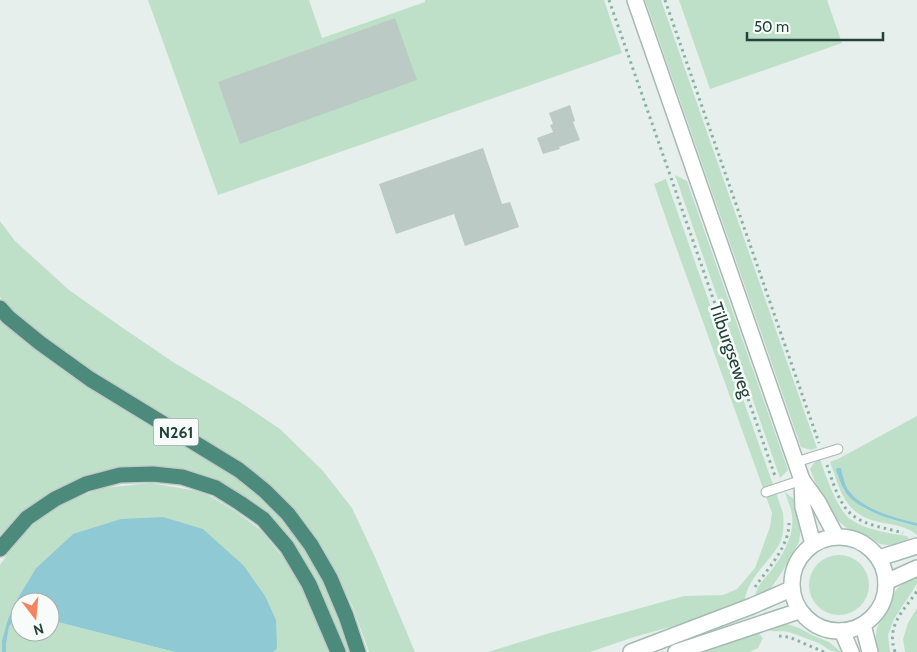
<svg xmlns="http://www.w3.org/2000/svg" width="917" height="652" font-family="Cabin,sans-serif">
<style>
.green{fill:#bfe0c8}
.water{fill:#8ec9d4}
.building{fill:#bbcac4}
.lines{fill:none;stroke-linecap:round;stroke-linejoin:round}
.service-casing{stroke:#a8b8b2;stroke-width:11}
.tertiary-casing{stroke:#a8b8b2;stroke-width:18}
.secondary-casing{stroke:#a4bbb3;stroke-width:18}
.trunk-casing{stroke:#c2cac8;stroke-width:18}
.path{stroke:#86b3a5;stroke-width:3;stroke-dasharray:2.5 4;stroke-linecap:butt}
.service{stroke:#fff;stroke-width:9}
.tertiary{stroke:#fff;stroke-width:15}
.secondary{stroke:#fff;stroke-width:15}
.trunk{stroke:#4c8a7c;stroke-width:15}
.labels{text-anchor:middle;dominant-baseline:central;stroke-width:5;stroke-linejoin:round;paint-order:stroke}
.shield{fill:#f7fbf9;stroke:#637a73;stroke-width:1}
.shield-label{font-size:16px;font-weight:bold;fill:#24423a}
.street-label{font-size:18px;fill:#24423a;stroke:#f7fbf9}
</style>
<rect width="100%" height="100%" fill="#e6efeb"/>
<!-- green -->
<g class="green">
<path d="M 148,0 L 309,0 L 322,38 L 425,2 L 425,0 L 604,0 L 622,53 L 218,195 Z"/>
<path d="M 645,0 L 661,0 L 817,448 L 811,450 L 801,447 Z"/>
<path d="M 679,0 L 827,0 L 842,43 L 710,89 Z"/>
<path d="M 675,175 L 687,181 L 788,470 L 780,478 Z"/>
<path d="M 666,179 L 783,513 C 784,524 784,535 779,545 C 769,562 744,582 745,603 L 717,614 L 634,637 L 590,652 L 488,652 L 550,633 L 684,596 L 723,595 L 737,589 L 755,568 L 770,527 L 772,513 L 672,236 L 654,184 Z"/>
<path d="M 0,221 L 15,241 L 69,290 L 120,326 L 173,362 L 240,402 L 280,429 L 323,471 L 352,508 L 375,557 L 415,652 L 369,652 L 352,605 L 325,551 L 295,510 L 265,482 L 222,450 L 98,377 L 45,339 L 7,305 L 0,297 Z"/>
<path d="M 0,317 L 23,339 L 64,371 L 107,398 L 203,455 L 229,471 L 258,493 L 282,518 L 308,552 L 324,584 L 340,618 L 352,652 L 343,652 L 318,586 L 296,549 L 276,523 L 260,508 L 244,496 L 215,482 L 187,472 L 154,467 L 114,468 L 76,480 L 46,495 L 23,511 L 0,535 Z"/>
<path d="M 917,416 L 917,523 C 895,518 857,508 846,486 C 844,481 842,474 841,468 L 843,489 L 852,499 L 865,509 L 893,520 L 917,526 L 917,535 C 908,527 895,525 884,523 C 845,516 842,495 830,462 L 838,459 Z"/>
<path d="M 820,459 C 826,476 837,509 850,519 C 866,530 888,533 907,536 L 911,543 L 893,546 L 880,544 L 869,537 L 849,530 L 836,519 L 819,491 L 810,469 L 814,463 Z"/>
<path d="M 151,483 L 203,492 L 235,511 L 262,531 L 289,565 L 311,605 L 328,652 L 273,652 L 277,649 L 73,534 L 36,568 L 19,596 L 8,619 L 2,640 L 2,652 L 0,652 L 0,565 L 20,536 L 56,505 L 103,488 Z"/>
<path d="M 785,492 L 795,500 L 801,528 L 799,542 L 782,572 L 771,588 L 755,598 C 756,587 763,580 770,572 C 782,557 795,535 792,515 C 791,507 787,500 785,492 Z"/>
<circle cx="839" cy="585" r="30"/>
<path d="M 917,573 L 917,584 L 894,619 L 888,635 L 890,652 L 877,652 L 875,644 L 877,628 L 896,590 L 911,576 Z"/>
<path d="M 917,608 L 917,652 L 905,652 L 903,639 L 908,623 Z"/>
<path d="M 19,613 L 20,613 L 20,632 L 50,632 L 50,620 L 175,652 L 6,652 L 6,645 L 9,627 Z"/>
<path d="M 775,624 L 787,624 L 799,628 L 814,636 L 829,642 L 841,652 C 827,652 828,647 816,642 C 807,639 798,635 789,632 C 782,630 773,633 766,629 Z"/>
<path d="M 754,629 L 763,638 L 758,648 L 750,652 L 691,652 Z"/>
</g>
<!-- water -->
<g class="water">
<path d="M 837,468 L 841,468 C 842,474 844,480 846,486 C 857,508 895,518 917,523 L 917,526 C 893,520 855,511 843,488 C 840,482 838,475 836,470 Z"/>
<path d="M 163,517 L 203,529 L 244,566 L 265,596 L 276,620 L 277,649 L 273,652 L 175,652 L 50,620 L 50,602 L 20,602 L 20,613 L 19,613 L 9,627 L 6,645 L 6,652 L 2,652 L 2,640 L 8,619 L 19,596 L 36,568 L 73,534 L 121,519 Z"/>
</g>
<!-- building -->
<g class="building">
<path d="M 395,18 L 417,80 L 240,144 L 218,82 Z"/>
<path d="M 570,105 L 575,121 L 573,122 L 580,140 L 559,147 L 560,149 L 543,154 L 537,138 L 553,132 L 550,125 L 553,124 L 549,113 Z"/>
<path d="M 483,148 L 502,204 L 510,202 L 519,227 L 465,246 L 454,214 L 396,234 L 379,184 Z"/>
</g>
<g class="lines">
<defs>
<g id="service">
<path d="M 796,462 L 838,449"/>
<path d="M 766,492 L 802,480"/>
</g>
<g id="tertiary">
<path d="M 635,0 L 802,480 L 803,507 L 813,544"/>
<path d="M 802,480 L 818,502 L 836,536"/>
<path d="M 863,625 L 870,652"/>
<path d="M 842,631 L 851,652"/>
</g>
<g id="secondary">
<circle cx="839" cy="584" r="47"/>
<path d="M 879,558 L 917,546"/>
<path d="M 886,582 L 917,568"/>
<path d="M 631,652 L 752,606 L 791,589"/>
<path d="M 676,652 L 799,611"/>
</g>
<g id="trunk">
<path d="M 0,308 L 8,317 L 40,343 L 90,379 L 239,470 L 265,491 L 288,514 L 311,545 L 330,578 L 346,616 L 358,652"/>
<path d="M 0,549 L 27,518 L 55,499 L 86,484 L 120,475 L 153,474 L 182,477 L 216,488 L 240,503 L 263,519 L 287,547 L 309,584 L 338,652"/>
</g>
</defs>
<!-- service casing -->
<use href="#service" class="service-casing"/>
<!-- tertiary casing -->
<use href="#tertiary" class="tertiary-casing"/>
<!-- secondary casing -->
<use href="#secondary" class="secondary-casing"/>
<!-- trunk casing -->
<use href="#trunk" class="trunk-casing"/>
<!-- path -->
<g class="path">
<path d="M 609,0 L 775,476"/>
<path d="M 665,0 L 819,443"/>
<path d="M 827,465 C 832,480 839,504 851,514 C 865,526 887,528 903,533"/>
<path d="M 755,587 C 768,568 789,547 789,523"/>
<path d="M 779,636 L 789,637 L 824,652"/>
<path d="M 895,652 C 886,625 903,612 917,591"/>
</g>
<!-- service -->
<use href="#service" class="service"/>
<!-- tertiary -->
<use href="#tertiary" class="tertiary"/>
<!-- secondary -->
<use href="#secondary" class="secondary"/>
<!-- trunk -->
<use href="#trunk" class="trunk"/>
</g>
<g class="labels">
<!-- shield labels -->
<rect class="shield" x="153.5" y="418.5" width="45" height="27" rx="4"/>
<g class="shield-label">
<text x="176" y="432">N261</text>
</g>
<!-- street labels -->
<g class="street-label">
<text transform="translate(731 350) rotate(71)">Tilburgseweg</text>
</g>
</g>
<!-- north arrow -->
<g transform="translate(35 617) rotate(164)"><circle r="24" fill="#f7fbf9" stroke="#a3b1ad"/>
<path d="M0-4L9 19L0 12L-9 19Z" fill="#f4845f"/>
<text y="-8" font-size="14" font-weight="bold" text-anchor="middle" fill="#24423a">N</text>
</g>
<!-- scale -->
<path d="M747 32v8h136v-8" fill="none" stroke="#24423a" stroke-width="2.5"/>
<text x="754" y="32" font-size="15" fill="#24423a" stroke="#f7fbf9" stroke-width="4" paint-order="stroke">50 m</text>
</svg>
